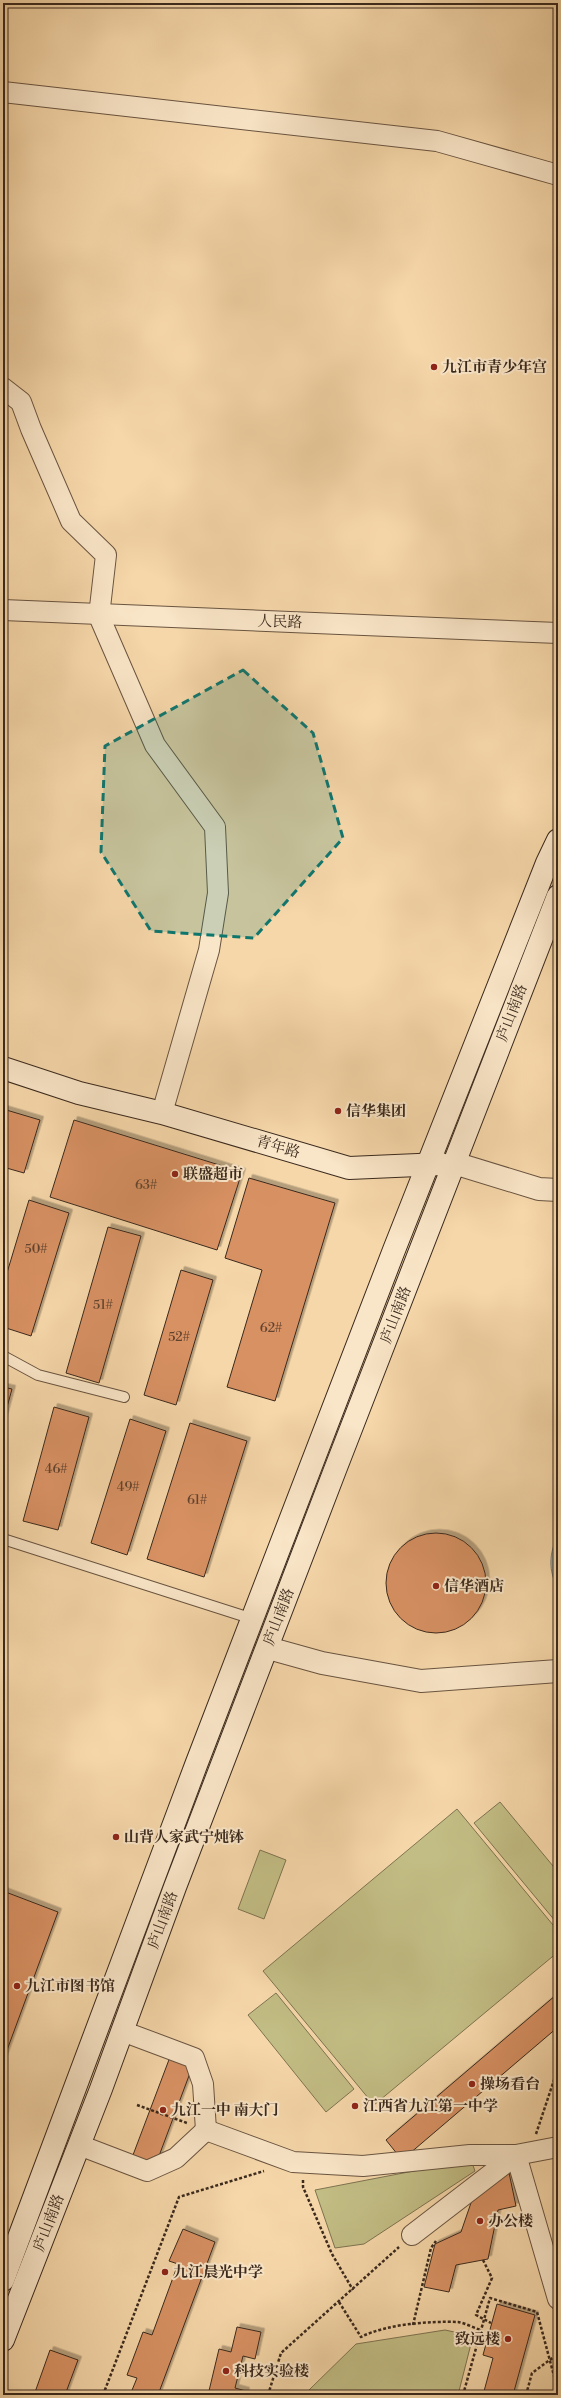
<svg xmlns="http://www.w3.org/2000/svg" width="561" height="2398" font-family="'Libre Bodoni','Noto Serif SC',serif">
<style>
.green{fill:#c2bd84;stroke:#7e7350}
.water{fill:#a2b7b4;stroke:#787e78}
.building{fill:#d89164;stroke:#3a291d;filter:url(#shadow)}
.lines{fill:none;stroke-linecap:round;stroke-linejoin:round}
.service-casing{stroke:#695440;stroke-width:12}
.minor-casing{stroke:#695440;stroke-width:22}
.tertiary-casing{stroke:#695440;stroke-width:24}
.secondary-casing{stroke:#3a291d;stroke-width:24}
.path{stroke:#3a291d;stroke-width:2.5;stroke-dasharray:3 2;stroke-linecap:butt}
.service{stroke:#f9e5c7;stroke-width:10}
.minor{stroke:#f9e5c7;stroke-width:20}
.tertiary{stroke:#f9e5c7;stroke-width:22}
.secondary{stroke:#f9e5c7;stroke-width:22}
.path-bridge{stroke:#3a291d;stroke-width:2.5;stroke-dasharray:3 2;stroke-linecap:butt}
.marked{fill:#0f766e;fill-opacity:0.2;stroke:#0f766e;stroke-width:3;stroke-dasharray:8 5;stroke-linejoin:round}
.poi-dot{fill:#8f2418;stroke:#f9e5c7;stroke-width:1.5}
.labels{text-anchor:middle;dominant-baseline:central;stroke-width:4;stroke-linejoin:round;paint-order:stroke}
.number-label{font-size:13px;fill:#62432f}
.poi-label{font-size:15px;font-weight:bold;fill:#3a291d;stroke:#f9e5c7;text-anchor:start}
.street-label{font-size:15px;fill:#3a291d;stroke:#f9e5c7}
</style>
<defs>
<filter id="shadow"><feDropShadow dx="3.5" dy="-3.5" stdDeviation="0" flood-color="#0004"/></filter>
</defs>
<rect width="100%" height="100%" fill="#f6d7a9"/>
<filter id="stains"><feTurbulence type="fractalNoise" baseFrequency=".005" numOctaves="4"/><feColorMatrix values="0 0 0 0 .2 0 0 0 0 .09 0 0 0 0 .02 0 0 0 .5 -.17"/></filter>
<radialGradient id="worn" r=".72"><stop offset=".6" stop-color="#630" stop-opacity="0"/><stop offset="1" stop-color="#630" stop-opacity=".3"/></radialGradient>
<!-- green -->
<g class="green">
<path d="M 500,1802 L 558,1872 L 556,1922 L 474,1823 Z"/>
<path d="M 457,1809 L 558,1931 L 558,1952 L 374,2105 L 263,1971 Z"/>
<path d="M 260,1850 L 286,1860 L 264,1919 L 238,1909 Z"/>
<path d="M 276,1993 L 354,2089 L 326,2112 L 248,2015 Z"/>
<path d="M 471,2160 L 475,2171 L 364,2244 L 335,2248 L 315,2190 Z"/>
<path d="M 445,2330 L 473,2336 L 458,2395 L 308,2395 L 309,2390 L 356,2344 Z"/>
</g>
<!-- water -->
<path class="water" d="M 558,1535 L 558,1588 C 548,1571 549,1553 558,1535 Z"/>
<!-- building -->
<g class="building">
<path d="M 3,1109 L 40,1120 L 24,1173 L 3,1167 Z"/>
<path d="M 74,1120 L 242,1172 L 217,1250 L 50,1197 Z"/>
<path d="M 249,1178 L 335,1203 L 275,1401 L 227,1387 L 262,1270 L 225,1258 Z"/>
<path d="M 29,1200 L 69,1213 L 31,1336 L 3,1327 L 3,1286 Z"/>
<path d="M 108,1227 L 141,1236 L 99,1383 L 66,1373 Z"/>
<path d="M 181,1270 L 213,1280 L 176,1405 L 144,1395 Z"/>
<path d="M 3,1387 L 12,1389 L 3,1422 Z"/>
<path d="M 54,1407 L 89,1417 L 58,1530 L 23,1521 Z"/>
<path d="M 130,1419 L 166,1431 L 127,1555 L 91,1543 Z"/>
<path d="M 190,1423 L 247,1441 L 204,1577 L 147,1559 Z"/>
<circle cx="436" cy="1583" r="50"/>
<path d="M 3,1891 L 58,1912 L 3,2061 Z"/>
<path d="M 556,1995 L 558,1998 L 558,2027 L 402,2160 L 386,2140 Z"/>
<path d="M 170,2057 L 193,2065 L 156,2164 L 133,2155 Z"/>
<path d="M 508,2168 L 516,2206 L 498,2210 L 488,2259 L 456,2265 L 449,2292 L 424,2287 L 435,2244 L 461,2232 L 473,2197 Z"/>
<path d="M 183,2229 L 215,2242 L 158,2395 L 130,2395 L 137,2378 L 127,2375 L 143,2332 L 152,2335 L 178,2264 L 169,2261 Z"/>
<path d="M 497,2304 L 535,2315 L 513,2395 L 483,2395 L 493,2358 L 483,2355 Z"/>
<path d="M 237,2327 L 261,2332 L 255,2359 L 243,2356 L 235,2388 L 246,2391 L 245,2395 L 208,2395 L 219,2349 L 231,2352 Z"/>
<path d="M 50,2350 L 78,2360 L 65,2395 L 34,2395 Z"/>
</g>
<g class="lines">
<defs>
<g id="service">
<path d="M 3,1356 L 38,1375 L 124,1397"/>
<path d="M 3,1539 L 253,1619"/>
</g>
<g id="minor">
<path d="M 3,92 L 437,141 L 558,175"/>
<path d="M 3,388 L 21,402 L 31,429 L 71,521 L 106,555 L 99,616 L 155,745 L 215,827 L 218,893 L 209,950 L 162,1113"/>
<path d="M 3,610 L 558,633"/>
<path d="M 122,2031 L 194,2058 L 203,2084 L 206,2130"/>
<path d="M 206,2130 L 293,2162 L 363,2166 L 470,2155 L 516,2155 L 412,2235"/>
<path d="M 79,2145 L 147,2171 L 176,2158 L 206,2130"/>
<path d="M 558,2147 L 516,2155 L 558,2299"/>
</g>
<g id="tertiary">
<path d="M 454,1163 L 539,1189 L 558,1190"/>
<path d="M 268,1648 L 322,1663 L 421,1681 L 558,1671"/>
</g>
<g id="secondary">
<path d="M 3,1068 L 79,1093 L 162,1113 L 349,1168 L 441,1164"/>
<path d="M 3,2280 L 196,1765 L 394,1250 L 547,863 L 558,840"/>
<path d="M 3,2340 L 101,2089 L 175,1887 L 335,1470 L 558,896"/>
</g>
</defs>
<!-- service casing -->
<use href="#service" class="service-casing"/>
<!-- minor casing -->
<use href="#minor" class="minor-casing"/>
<!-- tertiary casing -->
<use href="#tertiary" class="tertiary-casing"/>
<!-- secondary casing -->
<use href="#secondary" class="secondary-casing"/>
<!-- path -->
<g class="path">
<path d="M 137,2105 L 187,2123"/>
<path d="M 536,2134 L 558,2068"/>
<path d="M 303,2180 L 303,2187 L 332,2254 L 353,2290"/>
<path d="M 339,2302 L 361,2337 C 386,2324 430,2321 458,2322 C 465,2323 474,2328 481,2330"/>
<path d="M 413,2325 L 431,2248 L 436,2241"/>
<path d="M 103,2395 L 179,2197 L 264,2171"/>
<path d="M 268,2395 L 281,2353 L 399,2247"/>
<path d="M 463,2395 L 490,2298 L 537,2312 L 558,2391"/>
<path d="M 526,2395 L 532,2373 L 558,2354"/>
</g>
<!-- service -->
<use href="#service" class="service"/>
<!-- minor -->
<use href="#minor" class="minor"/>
<!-- tertiary -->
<use href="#tertiary" class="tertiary"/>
<!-- secondary -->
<use href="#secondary" class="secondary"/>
<!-- path-bridge -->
<path class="path-bridge" d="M 483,2260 L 492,2278 L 476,2315 L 491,2323"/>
</g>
<!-- marked area -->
<path class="marked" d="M 243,670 L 313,733 L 343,838 L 254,938 L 151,931 L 101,852 L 105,746 Z"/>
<!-- markers -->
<g class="poi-dot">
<circle cx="434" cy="367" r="4"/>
<circle cx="338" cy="1111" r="4"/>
<circle cx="175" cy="1174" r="4"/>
<circle cx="436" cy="1586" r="4"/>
<circle cx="116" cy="1837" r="4"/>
<circle cx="17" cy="1986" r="4"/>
<circle cx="472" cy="2084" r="4"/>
<circle cx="355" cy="2106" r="4"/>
<circle cx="163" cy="2110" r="4"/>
<circle cx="480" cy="2221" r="4"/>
<circle cx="165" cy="2272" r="4"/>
<circle cx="508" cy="2339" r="4"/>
<circle cx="226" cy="2371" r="4"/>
</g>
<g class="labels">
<!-- number labels -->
<g class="number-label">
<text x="146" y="1185">63#</text>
<text x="36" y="1249">50#</text>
<text x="103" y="1305">51#</text>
<text x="271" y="1328">62#</text>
<text x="179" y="1337">52#</text>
<text x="56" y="1469">46#</text>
<text x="128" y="1487">49#</text>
<text x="197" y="1500">61#</text>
</g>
<!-- poi labels -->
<g class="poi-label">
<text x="442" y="367">九江市青少年宫</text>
<text x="346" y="1111">信华集团</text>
<text x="183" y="1174">联盛超市</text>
<text x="444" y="1586">信华酒店</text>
<text x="124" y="1837">山背人家武宁炖钵</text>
<text x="25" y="1986">九江市图书馆</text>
<text x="480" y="2084">操场看台</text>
<text x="363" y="2106">江西省九江第一中学</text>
<text x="171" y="2110">九江一中 南大门</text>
<text x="488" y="2221">办公楼</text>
<text x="173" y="2272">九江晨光中学</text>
<text x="500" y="2339" text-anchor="end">致远楼</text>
<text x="234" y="2371">科技实验楼</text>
</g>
<!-- street labels -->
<g class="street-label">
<text transform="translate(280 622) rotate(2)">人民路</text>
<text transform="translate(512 1013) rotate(-69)">庐山南路</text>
<text transform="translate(278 1147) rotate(16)">青年路</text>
<text transform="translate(396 1315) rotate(-69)">庐山南路</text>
<text transform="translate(279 1617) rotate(-69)">庐山南路</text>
<text transform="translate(163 1920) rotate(-70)">庐山南路</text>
<text transform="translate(49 2223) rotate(-69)">庐山南路</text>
</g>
</g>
<!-- margin -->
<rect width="561" height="2398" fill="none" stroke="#f6d7a9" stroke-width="16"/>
<rect x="4" y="4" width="553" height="2390" fill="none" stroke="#3a291d" stroke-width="2"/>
<rect x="8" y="8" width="545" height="2382" fill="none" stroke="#3a291d"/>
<rect width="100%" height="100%" filter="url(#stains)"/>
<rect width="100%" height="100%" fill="url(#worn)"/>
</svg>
